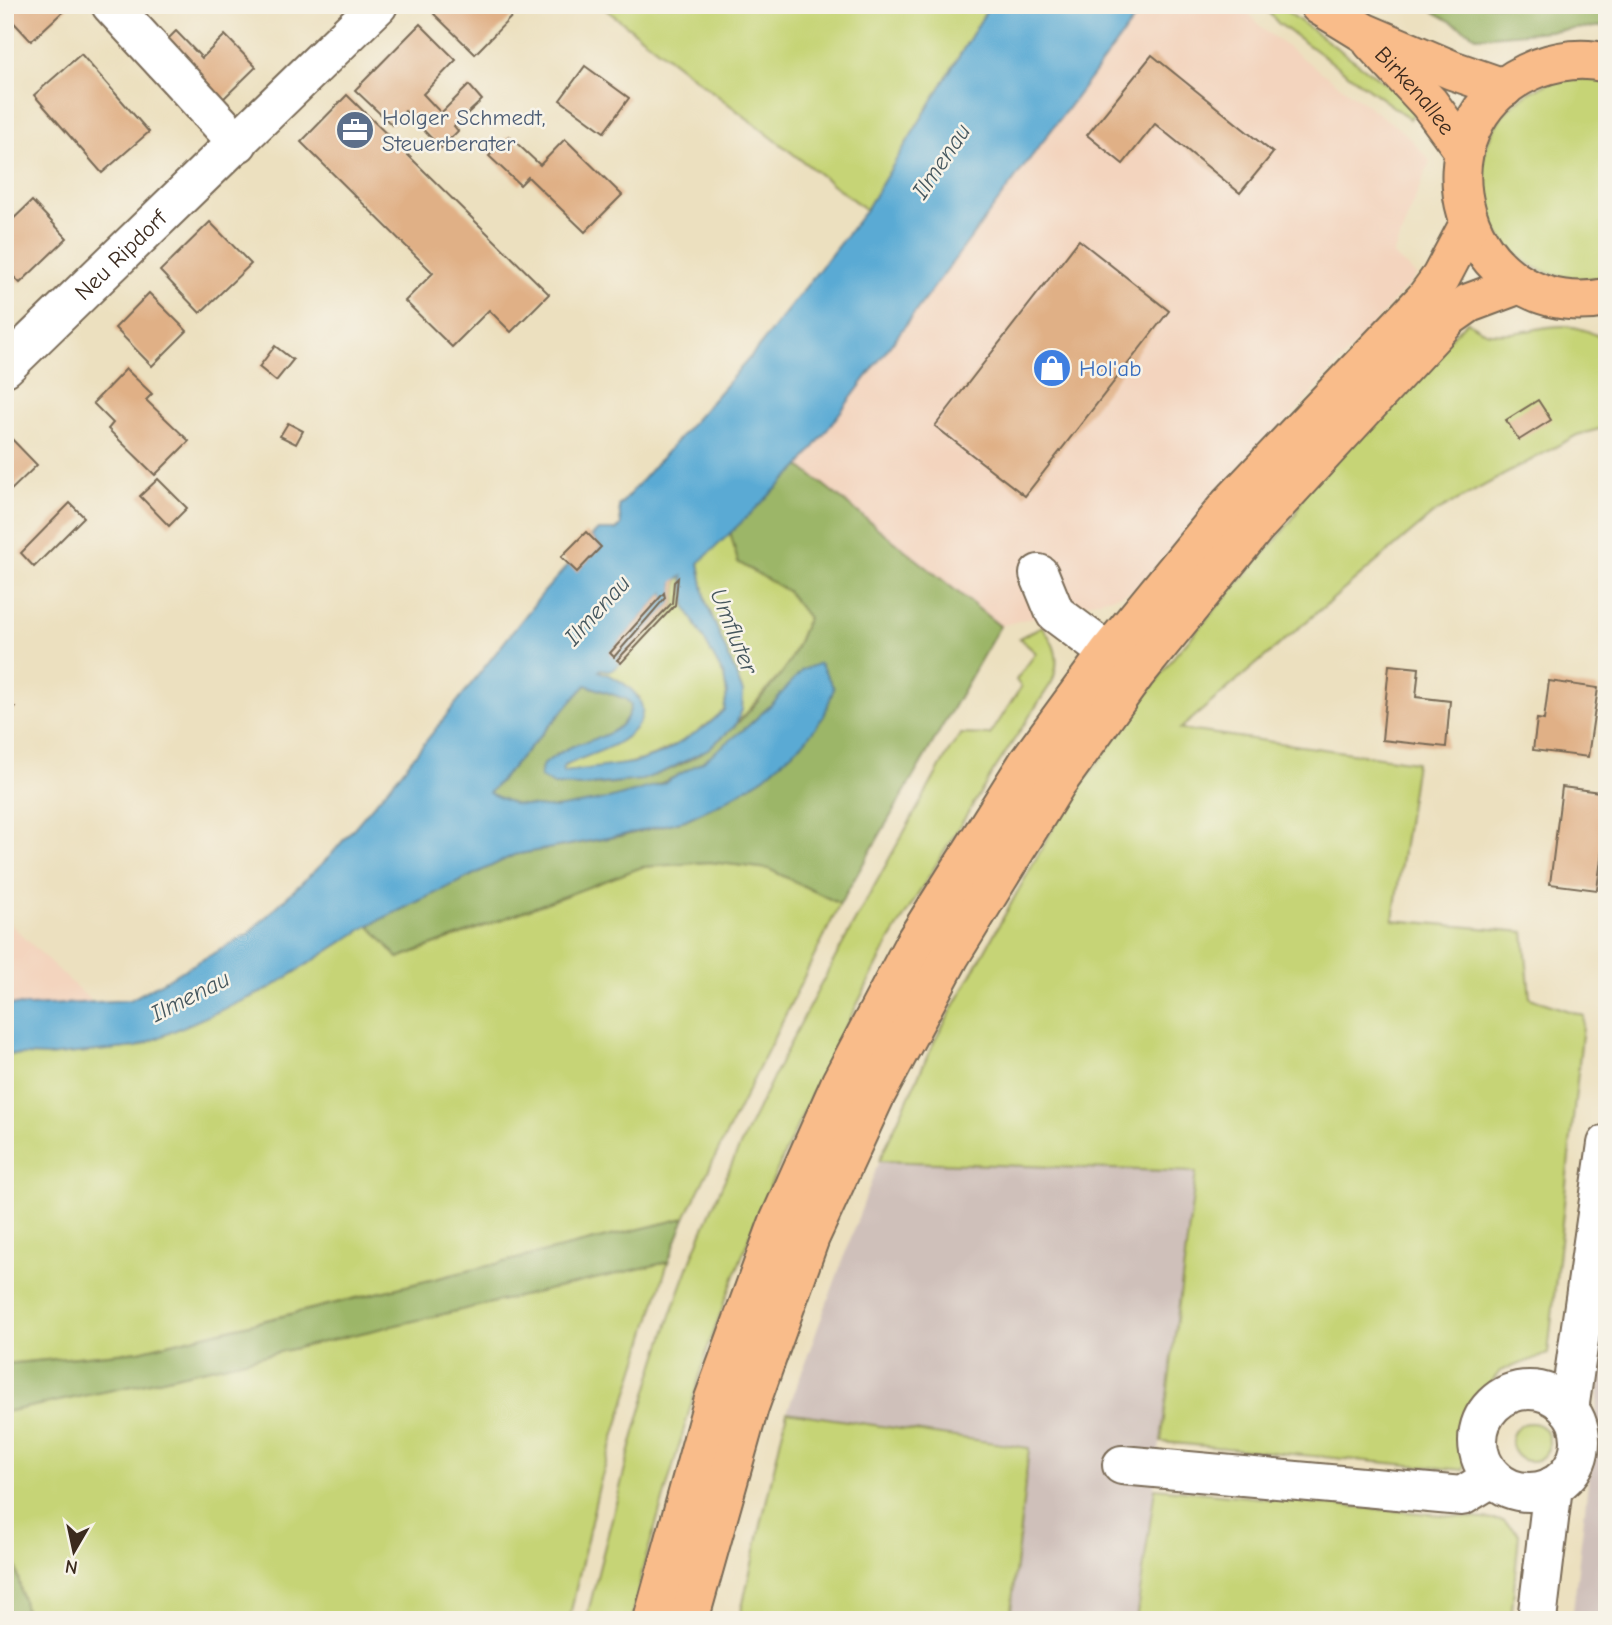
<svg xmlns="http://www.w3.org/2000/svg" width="1612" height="1625" font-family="'Comic Neue',sans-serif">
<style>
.built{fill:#f3d4be}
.industrial{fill:#cfc0ba}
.green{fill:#c6d476;stroke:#807f4a;stroke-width:2}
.forest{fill:#9cb667;stroke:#6c7042;stroke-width:2}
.water{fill:#5aaad4;stroke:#4a6a79;stroke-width:2;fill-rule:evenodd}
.building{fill:#e0b086}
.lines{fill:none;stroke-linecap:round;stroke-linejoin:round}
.minor-casing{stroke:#796a56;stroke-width:42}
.major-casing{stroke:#796a56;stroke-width:42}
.minor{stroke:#fff;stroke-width:38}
.major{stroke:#f9bc8a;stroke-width:38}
.labels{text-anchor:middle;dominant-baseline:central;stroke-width:5;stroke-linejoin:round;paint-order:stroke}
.street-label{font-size:23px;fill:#3b2a1e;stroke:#f7f3e8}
.service-label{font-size:23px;fill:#4e5e75;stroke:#f7f3e8;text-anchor:start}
.shop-label{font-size:23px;fill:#366cbe;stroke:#f7f3e8;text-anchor:start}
.water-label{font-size:24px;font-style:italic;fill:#46575e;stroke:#f7f3e8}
</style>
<rect width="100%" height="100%" fill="#f7f3e8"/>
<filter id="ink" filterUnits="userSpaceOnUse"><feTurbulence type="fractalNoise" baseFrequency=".0143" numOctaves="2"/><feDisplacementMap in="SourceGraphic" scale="14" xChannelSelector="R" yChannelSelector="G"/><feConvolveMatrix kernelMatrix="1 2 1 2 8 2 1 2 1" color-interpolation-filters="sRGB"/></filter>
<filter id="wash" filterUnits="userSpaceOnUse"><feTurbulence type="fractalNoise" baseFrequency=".00686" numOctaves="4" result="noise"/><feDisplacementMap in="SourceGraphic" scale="28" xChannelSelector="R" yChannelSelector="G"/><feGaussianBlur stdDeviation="1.57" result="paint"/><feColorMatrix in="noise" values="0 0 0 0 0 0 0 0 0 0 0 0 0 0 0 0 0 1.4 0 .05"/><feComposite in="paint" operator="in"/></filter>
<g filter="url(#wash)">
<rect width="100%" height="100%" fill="#ece0bf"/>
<!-- built -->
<g class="built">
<path d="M 1145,5 L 1241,5 L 1264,30 L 1405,133 L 1430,161 L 1393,255 L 1417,276 L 1134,591 L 1000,626 L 800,466 Z"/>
<path d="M 5,919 L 92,1002 L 30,1006 L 5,1004 Z"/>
</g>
<!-- industrial -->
<g class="industrial">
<path d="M 879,1161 L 1197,1172 L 1136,1620 L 1010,1620 L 1029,1448 L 787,1412 Z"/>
<path d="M 1607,1318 L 1607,1620 L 1572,1620 Z"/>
</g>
<!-- green -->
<g class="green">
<path d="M 600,5 L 990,5 L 866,210 Z"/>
<path d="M 1262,5 L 1278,5 L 1418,107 L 1410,119 L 1278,23 Z"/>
<path d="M 1564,78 L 1607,80 L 1607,276 C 1591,281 1574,279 1559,276 C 1491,261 1461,179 1498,122 C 1513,98 1538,86 1564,78 Z"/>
<path d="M 1467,321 C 1474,325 1483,333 1491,333 C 1540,337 1557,310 1607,341 L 1607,427 L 1577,435 L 1434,513 L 1180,729 L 1416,762 L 1393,920 L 1524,932 L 1530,998 L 1584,1016 L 1548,1354 L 1500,1371 L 1476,1403 L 1463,1470 L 1161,1442 L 1196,1172 L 879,1161 L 934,1042 L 1062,812 L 1176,654 L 1276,540 L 1296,514 L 1305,491 Z"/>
<path d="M 730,531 L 738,562 L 787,591 L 808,618 L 787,667 L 735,726 L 742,709 L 743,692 L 706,602 L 699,563 Z"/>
<path d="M 683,576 L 684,590 L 724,676 L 727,694 L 724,710 C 677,754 628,770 564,772 L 561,769 L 582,757 L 640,698 C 627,687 615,676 598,672 L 601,668 L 611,671 L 675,606 L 678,578 Z"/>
<path d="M 1042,626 C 1056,645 1061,660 1052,682 L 993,772 L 890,940 L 813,1091 L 761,1206 L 709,1344 L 643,1568 L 632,1620 L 586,1620 C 620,1487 652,1352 705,1225 C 774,1061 863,907 949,751 L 961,734 L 990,735 L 1021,687 L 1016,680 L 1036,653 L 1019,638 Z"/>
<path d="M 710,862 L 769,869 L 840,904 L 685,1218 L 139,1351 L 5,1364 L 5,1054 L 47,1056 L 137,1047 L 267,990 L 369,925 L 399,958 L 642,867 Z"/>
<path d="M 668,1262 L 599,1486 L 569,1620 L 27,1620 L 5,1514 L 5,1412 L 137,1385 Z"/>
<path d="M 787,1412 L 1029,1448 L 1010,1620 L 739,1620 Z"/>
<circle cx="1530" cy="1442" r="19"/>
<path d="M 1155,1488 L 1504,1521 L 1519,1534 L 1511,1620 L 1136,1620 Z"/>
</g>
<!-- forest -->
<g class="forest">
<path d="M 1422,5 L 1607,5 L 1607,26 L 1478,37 Z"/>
<path d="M 800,466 L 1000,626 L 840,904 L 769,869 L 710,862 L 642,867 L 398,958 L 369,925 L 514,855 L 627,835 L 685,820 L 723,802 L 764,777 L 775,701 C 751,723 727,747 700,763 C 653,792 567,818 513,804 C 505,801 496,797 488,794 L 586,685 L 626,699 L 631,705 C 626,739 581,743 556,754 L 554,785 C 645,788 699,771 759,700 C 768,689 779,679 786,667 C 796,652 801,633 808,618 L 787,591 L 738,562 L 730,531 Z"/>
<path d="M 685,1218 L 668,1262 L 137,1385 L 5,1412 L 5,1364 L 139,1351 Z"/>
<path d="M 5,1514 L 27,1620 L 5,1620 Z"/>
</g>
<!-- water -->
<path class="water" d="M 990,5 L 1145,5 L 800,466 L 699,563 L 706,602 L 743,692 L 742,710 L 735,726 L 708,749 L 670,769 L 642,780 L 580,786 L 554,785 L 540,777 L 542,766 C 552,757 563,750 575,745 C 598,738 627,733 631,705 L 626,699 L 586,685 L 489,793 L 514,804 L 556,808 L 612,798 L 664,783 L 702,762 L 747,727 L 775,701 L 802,670 L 820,663 L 834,688 L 824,716 L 805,741 L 764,777 L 723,802 L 685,820 L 623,835 L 514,855 L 369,925 L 267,990 L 137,1047 L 47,1056 L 5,1054 L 5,1004 L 30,1006 L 130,1000 L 248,934 L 330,856 L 400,774 L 544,592 L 569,564 L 577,571 L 601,547 L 591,537 L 598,530 L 616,530 L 621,526 L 619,506 L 753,354 L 866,210 ZM 683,576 L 686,607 L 724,676 L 727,694 L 724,710 L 708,725 L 663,753 L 633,763 L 564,772 L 562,769 L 567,764 C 588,755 614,749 631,733 C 661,704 624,680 599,671 L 601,669 L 611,671 L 621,663 L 618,660 L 672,603 L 674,582 ZM 664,593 L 665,598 L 614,656 L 610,653 Z"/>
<g id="blocks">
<!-- building -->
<g class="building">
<path d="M 5,5 L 70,5 L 31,41 L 5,13 Z"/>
<path d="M 443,5 L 523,5 L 475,54 L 434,14 Z"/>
<path d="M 420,24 L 456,60 L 423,94 L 441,113 L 469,85 L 482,100 L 454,126 L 458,131 L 441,148 L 405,111 L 392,125 L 355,90 Z"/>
<path d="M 176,31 L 202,58 L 225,35 L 256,67 L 219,103 L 162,45 Z"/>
<path d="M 81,54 L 149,132 L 102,173 L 34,95 Z"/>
<path d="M 1152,55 L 1273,153 L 1240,193 L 1155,124 L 1123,164 L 1087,135 Z"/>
<path d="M 585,66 L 629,98 L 604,132 L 560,100 Z"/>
<path d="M 347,95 L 549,294 L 511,332 L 489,310 L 452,347 L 405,301 L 433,273 L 301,142 Z"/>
<path d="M 509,136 L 540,165 L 565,139 L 622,195 L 585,232 L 528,177 L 520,185 L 489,156 Z"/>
<path d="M 32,201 L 67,238 L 20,283 L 5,268 L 5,227 Z"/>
<path d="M 210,222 L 251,264 L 200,313 L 160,271 Z"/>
<path d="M 1079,240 L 1169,311 L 1025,496 L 935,426 Z"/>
<path d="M 149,293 L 187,331 L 152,366 L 115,328 Z"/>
<path d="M 275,346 L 293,360 L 276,381 L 259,367 Z"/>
<path d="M 126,369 L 152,394 L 146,400 L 189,441 L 155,475 L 108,429 L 113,423 L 93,403 Z"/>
<path d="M 1538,400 L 1551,420 L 1519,440 L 1506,420 Z"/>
<path d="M 288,423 L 303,431 L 296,444 L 280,436 Z"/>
<path d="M 5,432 L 37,465 L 5,496 Z"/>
<path d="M 158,479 L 187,508 L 169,526 L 140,496 Z"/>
<path d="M 70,503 L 84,517 L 34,567 L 21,553 Z"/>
<path d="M 586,532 L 601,547 L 577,572 L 561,557 Z"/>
<path d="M 678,578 L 675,605 L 621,663 L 617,660 L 672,603 L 674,582 Z"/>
<path d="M 664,593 L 665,598 L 614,657 L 610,653 Z"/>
<path d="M 1389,665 L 1419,668 L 1416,697 L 1450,701 L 1446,747 L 1382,740 Z"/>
<path d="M 1549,681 L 1598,688 L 1588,757 L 1533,750 L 1537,719 L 1544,720 Z"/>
<path d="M 5,699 L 15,708 L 5,718 Z"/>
<path d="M 1562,787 L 1607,793 L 1607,812 L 1597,890 L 1550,884 Z"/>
</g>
</g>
</g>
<g filter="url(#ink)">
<use href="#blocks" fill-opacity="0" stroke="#796a56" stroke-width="2"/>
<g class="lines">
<defs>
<g id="minor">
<path d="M 111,5 L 238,143"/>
<path id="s1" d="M 5,367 L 378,5"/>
<path d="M 1039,574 L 1055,613 L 1134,672"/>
<circle cx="1529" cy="1441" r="51"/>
<path d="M 1569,1410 L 1607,1144"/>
<path d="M 1122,1465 L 1462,1496 L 1493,1477"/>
<path d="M 1537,1620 L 1553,1486"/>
</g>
<g id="major">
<path d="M 1319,5 L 1363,32 L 1452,70 L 1504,88"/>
<path id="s2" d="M 1372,42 L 1429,103 L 1464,151"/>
<path d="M 1607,63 C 1584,57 1560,60 1538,68 C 1402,121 1461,325 1607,298"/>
<path d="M 653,1620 L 714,1399 L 778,1224 L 841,1082 L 915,942 L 1027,764 L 1109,652 L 1229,505 L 1425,299 L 1441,277 L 1469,224"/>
<path d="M 689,1620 L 749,1407 L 810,1237 L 875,1096 L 950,956 L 1056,784 L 1136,673 L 1256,526 L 1449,317 L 1469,303 L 1520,284"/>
</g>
</defs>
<!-- minor casing -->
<use href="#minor" class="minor-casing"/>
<!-- major casing -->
<use href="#major" class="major-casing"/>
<!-- minor -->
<use href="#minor" class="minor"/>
<!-- major -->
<use href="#major" class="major"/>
</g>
</g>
<!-- icons -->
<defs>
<symbol id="office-disc" viewBox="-11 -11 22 22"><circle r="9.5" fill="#5c6f8a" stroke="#f7f3e8"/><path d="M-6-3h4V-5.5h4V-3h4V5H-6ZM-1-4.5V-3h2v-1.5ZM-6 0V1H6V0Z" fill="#fff"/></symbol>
<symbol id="shop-disc" viewBox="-11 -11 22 22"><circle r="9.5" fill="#3f7fe0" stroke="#f7f3e8"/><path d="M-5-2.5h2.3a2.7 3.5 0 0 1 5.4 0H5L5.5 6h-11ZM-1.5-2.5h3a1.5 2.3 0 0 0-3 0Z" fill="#fff"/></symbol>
</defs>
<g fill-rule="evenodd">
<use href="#office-disc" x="333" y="108" width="44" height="44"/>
<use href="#shop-disc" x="1030" y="346" width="44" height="44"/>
</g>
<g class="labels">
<!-- street labels -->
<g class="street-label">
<text stroke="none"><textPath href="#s2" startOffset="65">Birkenallee</textPath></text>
<text stroke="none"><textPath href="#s1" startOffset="161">Neu Ripdorf</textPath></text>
</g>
<!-- service labels -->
<g class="service-label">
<text x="382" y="117">Holger Schmedt,<tspan x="382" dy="26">Steuerberater</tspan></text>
</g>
<!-- shop labels -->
<g class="shop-label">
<text x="1079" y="368">Hol'ab</text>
</g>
<!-- water labels -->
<g class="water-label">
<text transform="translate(941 161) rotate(-56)">Ilmenau</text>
<text transform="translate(597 610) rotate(-48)">Ilmenau</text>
<text transform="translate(734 631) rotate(68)">Umfluter</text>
<text transform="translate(190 996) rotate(-27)">Ilmenau</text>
</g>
</g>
<!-- margin -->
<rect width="1612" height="1625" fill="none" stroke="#f7f3e8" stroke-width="28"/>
<!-- north arrow -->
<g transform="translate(74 1551) rotate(189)" stroke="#f7f3e8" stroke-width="5" paint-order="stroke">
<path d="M0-5L12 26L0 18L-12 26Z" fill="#3b2a1e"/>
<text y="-10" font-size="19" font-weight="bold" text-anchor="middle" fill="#3b2a1e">N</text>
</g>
</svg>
